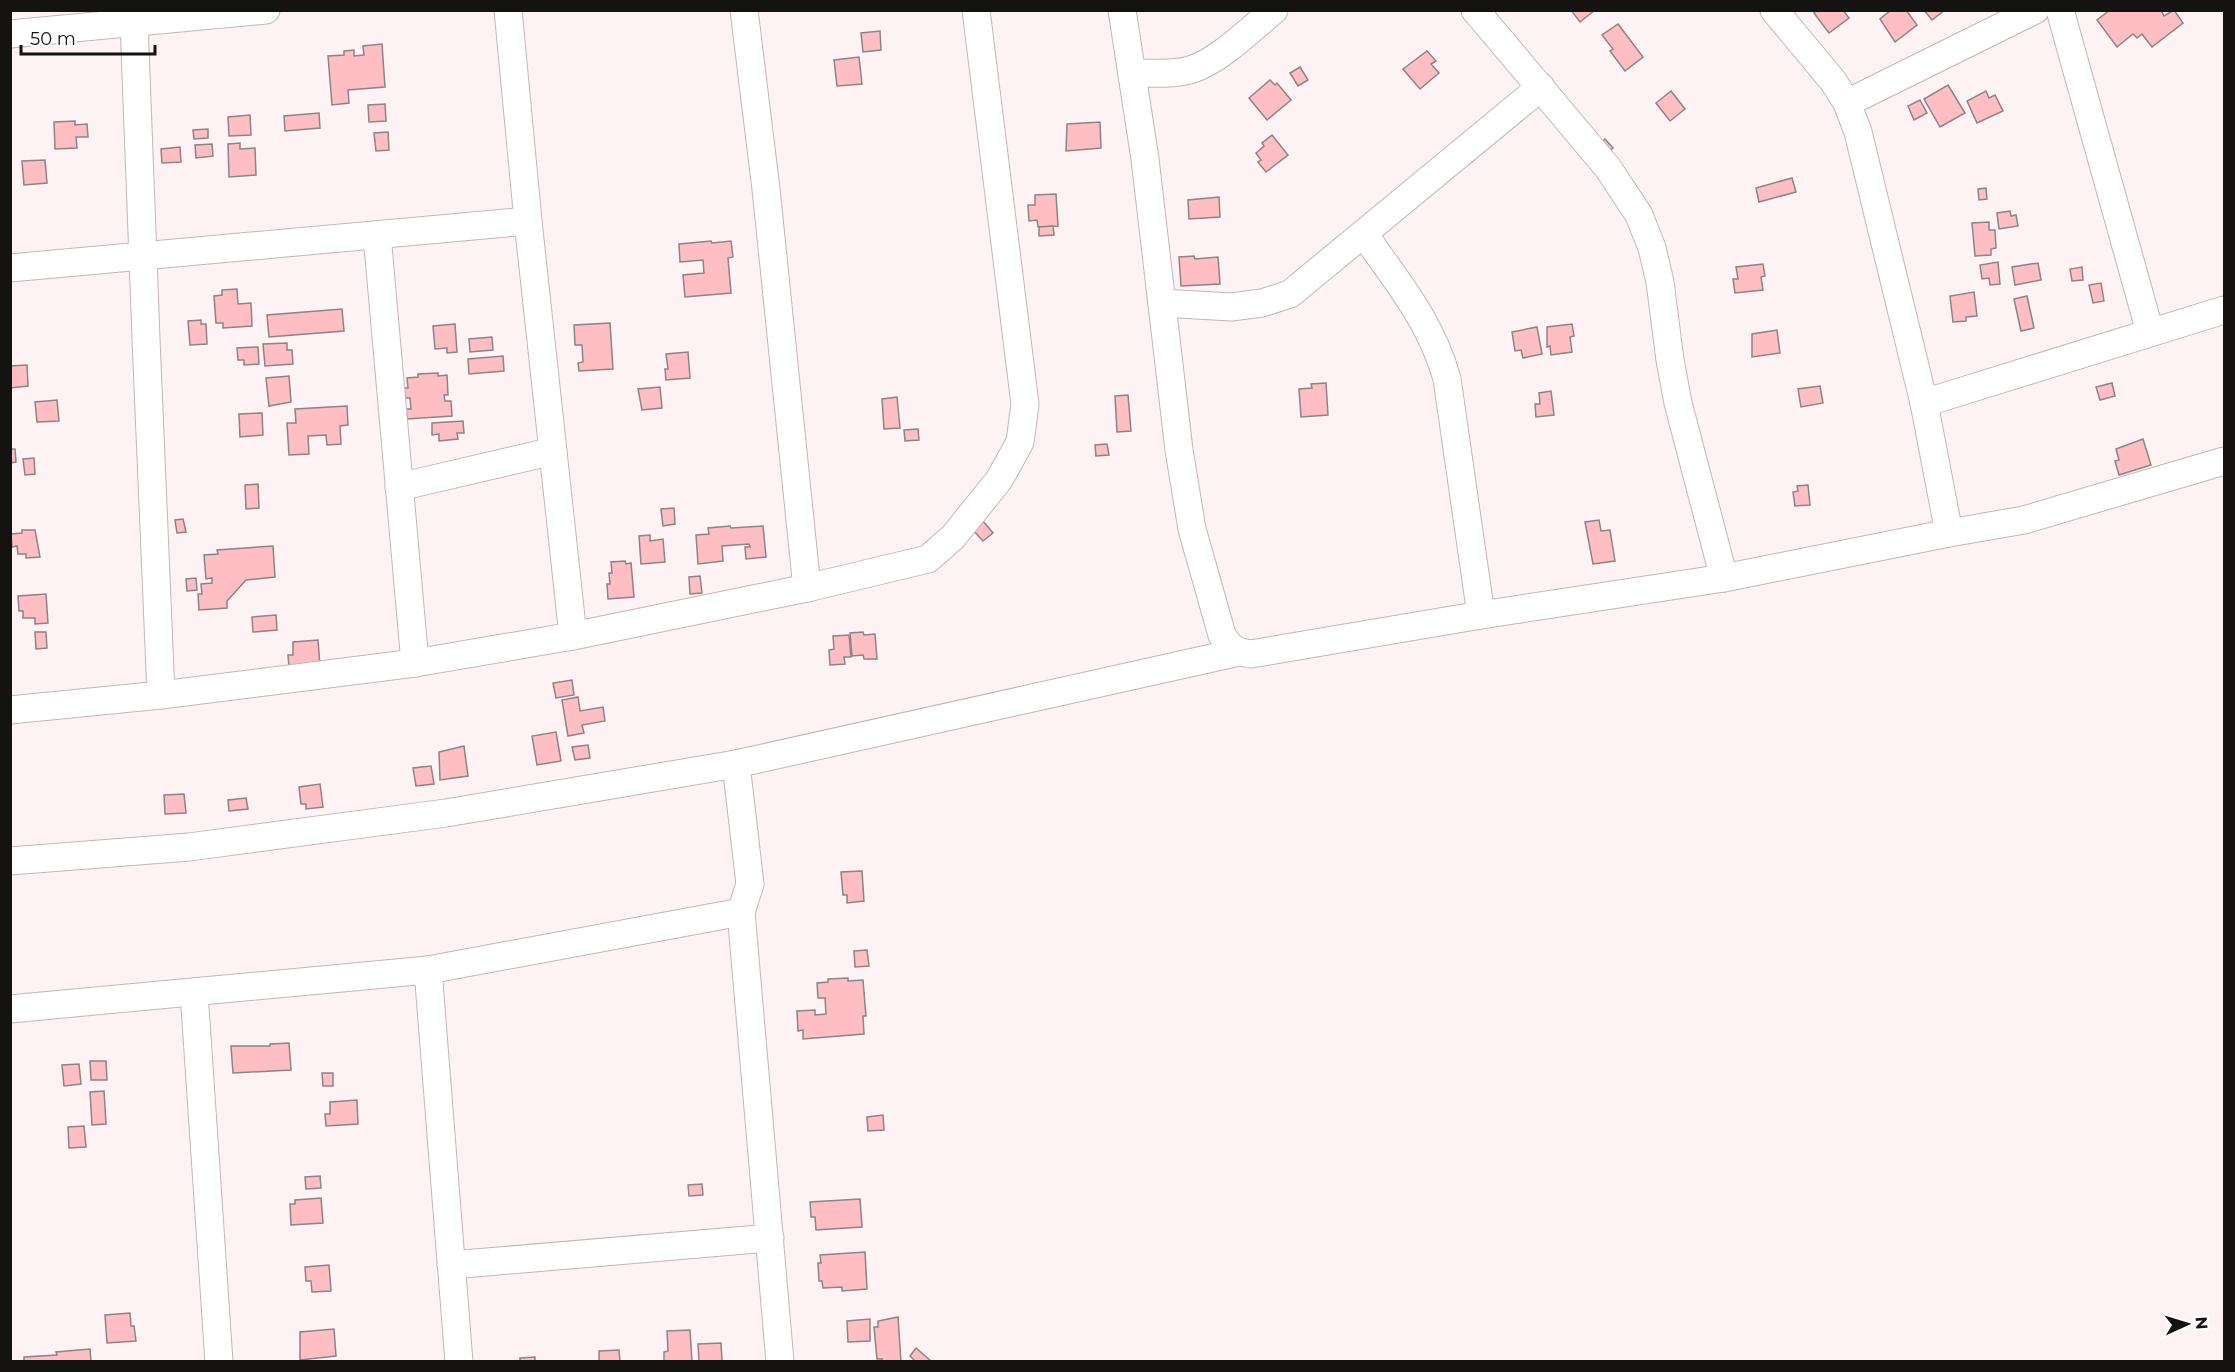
<svg xmlns="http://www.w3.org/2000/svg" width="2235" height="1372" font-family="Montserrat,sans-serif">
<style>
.building{fill:#ffbdc4;stroke:#8d8485;stroke-width:1.5}
.lines{fill:none;stroke-linecap:round;stroke-linejoin:round}
.minor-casing{stroke:#c1b7b8;stroke-width:29}
.minor{stroke:#fff;stroke-width:27}
</style>
<rect width="100%" height="100%" fill="#fef3f4"/>
<!-- building -->
<g class="building">
<path d="M 1571,10 L 1595,10 L 1580,22 Z"/>
<path d="M 1817,10 L 1843,10 L 1849,18 L 1829,33 L 1814,13 Z"/>
<path d="M 1891,10 L 1906,10 L 1917,25 L 1895,42 L 1880,19 Z"/>
<path d="M 1924,10 L 1945,10 L 1932,20 Z"/>
<path d="M 2110,10 L 2161,10 L 2164,16 L 2174,10 L 2183,23 L 2152,47 L 2142,34 L 2137,38 L 2133,34 L 2117,47 L 2097,20 Z"/>
<path d="M 1618,24 L 1643,57 L 1625,71 L 1610,51 L 1613,49 L 1602,35 Z"/>
<path d="M 880,31 L 881,50 L 863,52 L 861,33 Z"/>
<path d="M 382,44 L 385,87 L 348,90 L 349,103 L 332,105 L 328,56 L 344,55 L 344,51 L 354,50 L 354,56 L 364,55 L 363,46 Z"/>
<path d="M 1427,51 L 1436,61 L 1431,64 L 1439,73 L 1420,89 L 1403,69 Z"/>
<path d="M 859,57 L 862,84 L 837,86 L 834,60 Z"/>
<path d="M 1300,67 L 1308,80 L 1298,86 L 1290,73 Z"/>
<path d="M 1270,80 L 1275,85 L 1277,83 L 1291,100 L 1267,120 L 1249,98 Z"/>
<path d="M 1948,85 L 1965,113 L 1940,127 L 1924,99 Z"/>
<path d="M 1671,91 L 1685,109 L 1670,121 L 1656,103 Z"/>
<path d="M 1986,91 L 1989,98 L 1995,95 L 2003,111 L 1977,123 L 1967,101 Z"/>
<path d="M 1920,100 L 1927,113 L 1914,120 L 1908,106 Z"/>
<path d="M 385,104 L 386,121 L 369,122 L 368,105 Z"/>
<path d="M 319,113 L 320,128 L 285,131 L 284,116 Z"/>
<path d="M 250,115 L 251,135 L 229,136 L 228,117 Z"/>
<path d="M 75,121 L 75,125 L 87,124 L 88,137 L 76,137 L 77,148 L 55,149 L 54,122 Z"/>
<path d="M 1100,122 L 1101,148 L 1066,151 L 1067,124 Z"/>
<path d="M 208,129 L 208,138 L 194,139 L 193,130 Z"/>
<path d="M 388,132 L 389,150 L 376,151 L 374,133 Z"/>
<path d="M 1272,135 L 1288,155 L 1266,172 L 1258,162 L 1261,160 L 1256,153 L 1264,146 L 1262,143 Z"/>
<path d="M 1605,139 L 1613,148 L 1604,156 L 1596,147 Z"/>
<path d="M 240,143 L 240,149 L 255,148 L 256,175 L 229,177 L 228,144 Z"/>
<path d="M 212,144 L 213,156 L 196,158 L 195,145 Z"/>
<path d="M 180,147 L 181,162 L 162,163 L 161,149 Z"/>
<path d="M 45,160 L 47,183 L 24,185 L 22,161 Z"/>
<path d="M 1792,178 L 1796,192 L 1759,202 L 1756,188 Z"/>
<path d="M 1986,188 L 1987,199 L 1979,200 L 1978,189 Z"/>
<path d="M 1056,194 L 1058,226 L 1038,227 L 1037,220 L 1029,221 L 1028,205 L 1035,205 L 1035,195 Z"/>
<path d="M 1219,197 L 1220,217 L 1189,219 L 1188,200 Z"/>
<path d="M 2010,211 L 2011,216 L 2016,215 L 2018,226 L 1999,229 L 1997,213 Z"/>
<path d="M 1989,222 L 1989,230 L 1995,230 L 1996,248 L 1991,249 L 1991,255 L 1975,256 L 1972,223 Z"/>
<path d="M 1053,226 L 1054,235 L 1039,236 L 1039,227 Z"/>
<path d="M 711,241 L 712,243 L 731,241 L 733,257 L 728,258 L 731,293 L 685,297 L 683,275 L 704,273 L 703,260 L 680,262 L 679,244 Z"/>
<path d="M 1194,256 L 1195,259 L 1218,257 L 1220,284 L 1181,286 L 1179,257 Z"/>
<path d="M 1998,262 L 2000,284 L 1990,285 L 1989,278 L 1982,279 L 1980,265 Z"/>
<path d="M 2038,263 L 2041,280 L 2015,285 L 2012,267 Z"/>
<path d="M 1763,264 L 1765,276 L 1761,277 L 1763,290 L 1735,293 L 1733,279 L 1738,279 L 1736,267 Z"/>
<path d="M 2082,267 L 2083,280 L 2072,281 L 2070,269 Z"/>
<path d="M 2101,283 L 2104,301 L 2093,303 L 2089,285 Z"/>
<path d="M 237,289 L 238,304 L 251,303 L 252,326 L 223,328 L 223,323 L 216,323 L 214,296 L 222,295 L 222,290 Z"/>
<path d="M 1974,292 L 1977,316 L 1966,317 L 1966,321 L 1953,322 L 1950,296 Z"/>
<path d="M 2027,296 L 2034,328 L 2021,331 L 2014,299 Z"/>
<path d="M 342,309 L 344,331 L 269,337 L 267,315 Z"/>
<path d="M 201,320 L 201,324 L 206,324 L 207,344 L 190,345 L 188,321 Z"/>
<path d="M 610,323 L 613,369 L 579,371 L 578,363 L 583,362 L 582,345 L 575,345 L 574,325 Z"/>
<path d="M 455,324 L 457,352 L 447,353 L 447,348 L 435,349 L 433,326 Z"/>
<path d="M 1572,324 L 1574,336 L 1570,337 L 1572,352 L 1551,355 L 1550,346 L 1547,347 L 1547,327 Z"/>
<path d="M 1537,327 L 1542,354 L 1523,358 L 1521,350 L 1515,351 L 1512,332 Z"/>
<path d="M 1777,330 L 1780,353 L 1752,357 L 1752,334 Z"/>
<path d="M 492,337 L 493,350 L 470,352 L 469,339 Z"/>
<path d="M 287,343 L 287,350 L 292,350 L 293,364 L 265,366 L 263,344 Z"/>
<path d="M 258,347 L 259,364 L 244,365 L 244,360 L 238,360 L 237,348 Z"/>
<path d="M 688,352 L 690,378 L 666,380 L 665,369 L 668,369 L 666,354 Z"/>
<path d="M 503,356 L 504,371 L 469,374 L 468,359 Z"/>
<path d="M 27,365 L 28,386 L 10,388 L 10,366 Z"/>
<path d="M 438,373 L 438,376 L 447,375 L 448,395 L 444,395 L 445,401 L 451,401 L 452,416 L 407,419 L 406,409 L 411,409 L 410,398 L 405,398 L 404,388 L 408,388 L 407,378 L 418,377 L 418,374 Z"/>
<path d="M 289,376 L 291,402 L 269,406 L 266,378 Z"/>
<path d="M 1326,383 L 1328,415 L 1301,417 L 1299,389 L 1312,388 L 1311,384 Z"/>
<path d="M 2112,383 L 2115,396 L 2100,400 L 2096,387 Z"/>
<path d="M 1820,386 L 1823,403 L 1801,407 L 1798,389 Z"/>
<path d="M 660,387 L 662,408 L 642,410 L 638,389 Z"/>
<path d="M 1551,391 L 1554,415 L 1536,417 L 1535,404 L 1540,404 L 1539,393 Z"/>
<path d="M 1128,395 L 1131,431 L 1117,432 L 1115,396 Z"/>
<path d="M 897,397 L 900,428 L 884,429 L 882,399 Z"/>
<path d="M 57,400 L 59,421 L 37,422 L 35,402 Z"/>
<path d="M 347,406 L 348,425 L 340,426 L 341,444 L 327,445 L 326,435 L 308,436 L 309,454 L 289,455 L 287,423 L 296,423 L 295,409 Z"/>
<path d="M 262,413 L 263,435 L 240,437 L 239,414 Z"/>
<path d="M 463,421 L 464,433 L 457,433 L 458,439 L 439,441 L 439,434 L 432,435 L 432,423 Z"/>
<path d="M 918,429 L 919,440 L 905,441 L 904,430 Z"/>
<path d="M 2143,439 L 2151,465 L 2119,475 L 2115,461 L 2119,460 L 2116,449 Z"/>
<path d="M 1107,444 L 1109,455 L 1096,456 L 1095,445 Z"/>
<path d="M 10,449 L 15,449 L 16,462 L 10,463 Z"/>
<path d="M 34,458 L 35,474 L 25,475 L 23,459 Z"/>
<path d="M 258,484 L 259,508 L 246,509 L 245,485 Z"/>
<path d="M 1808,485 L 1810,505 L 1795,506 L 1793,492 L 1798,491 L 1797,486 Z"/>
<path d="M 674,508 L 675,524 L 663,526 L 661,509 Z"/>
<path d="M 183,519 L 186,532 L 177,533 L 175,520 Z"/>
<path d="M 1599,520 L 1601,531 L 1610,530 L 1615,561 L 1593,564 L 1585,522 Z"/>
<path d="M 983,521 L 993,533 L 983,541 L 973,530 Z"/>
<path d="M 730,526 L 731,528 L 763,526 L 766,557 L 746,559 L 745,547 L 750,547 L 749,544 L 722,546 L 723,561 L 698,564 L 696,535 L 709,534 L 708,528 Z"/>
<path d="M 22,530 L 35,530 L 40,557 L 26,558 L 26,554 L 18,554 L 17,546 L 12,547 L 11,534 L 22,533 Z"/>
<path d="M 650,535 L 650,541 L 663,539 L 665,562 L 641,564 L 639,536 Z"/>
<path d="M 273,546 L 275,577 L 246,580 L 227,601 L 227,608 L 199,610 L 198,594 L 202,594 L 201,584 L 212,583 L 212,578 L 206,579 L 204,555 L 218,554 L 217,550 Z"/>
<path d="M 625,561 L 626,564 L 631,563 L 634,597 L 608,599 L 607,584 L 610,584 L 609,573 L 612,573 L 611,562 Z"/>
<path d="M 700,576 L 702,593 L 690,594 L 689,577 Z"/>
<path d="M 196,578 L 197,590 L 187,591 L 186,579 Z"/>
<path d="M 46,594 L 48,623 L 35,624 L 35,618 L 23,618 L 23,611 L 19,611 L 18,596 Z"/>
<path d="M 276,615 L 277,630 L 253,632 L 252,617 Z"/>
<path d="M 35,632 L 46,632 L 47,648 L 36,649 Z"/>
<path d="M 863,632 L 864,635 L 875,634 L 877,659 L 864,659 L 863,655 L 852,656 L 850,633 Z"/>
<path d="M 849,635 L 851,657 L 844,657 L 845,664 L 830,665 L 829,650 L 834,649 L 833,636 Z"/>
<path d="M 318,640 L 320,666 L 289,668 L 288,655 L 293,655 L 293,642 Z"/>
<path d="M 572,680 L 574,695 L 556,698 L 553,683 Z"/>
<path d="M 578,697 L 580,711 L 603,707 L 605,721 L 582,725 L 584,733 L 568,736 L 562,700 Z"/>
<path d="M 556,732 L 561,761 L 537,765 L 532,736 Z"/>
<path d="M 588,745 L 590,758 L 575,760 L 572,747 Z"/>
<path d="M 464,746 L 468,776 L 440,780 L 439,752 Z"/>
<path d="M 431,766 L 434,784 L 416,786 L 413,768 Z"/>
<path d="M 320,784 L 323,807 L 306,809 L 306,804 L 301,804 L 299,787 Z"/>
<path d="M 184,794 L 186,813 L 165,814 L 164,795 Z"/>
<path d="M 246,798 L 248,809 L 229,811 L 228,800 Z"/>
<path d="M 862,871 L 864,901 L 847,903 L 847,895 L 843,895 L 841,872 Z"/>
<path d="M 867,950 L 869,966 L 855,967 L 854,951 Z"/>
<path d="M 848,978 L 848,981 L 863,980 L 866,1016 L 863,1016 L 864,1034 L 803,1039 L 803,1030 L 798,1031 L 797,1011 L 815,1010 L 815,1015 L 826,1014 L 825,998 L 818,998 L 817,983 L 828,982 L 828,979 Z"/>
<path d="M 289,1043 L 291,1070 L 233,1073 L 231,1046 L 270,1046 L 270,1044 Z"/>
<path d="M 90,1061 L 106,1061 L 107,1080 L 91,1080 Z"/>
<path d="M 79,1064 L 81,1084 L 64,1086 L 62,1065 Z"/>
<path d="M 322,1073 L 333,1073 L 333,1086 L 323,1086 Z"/>
<path d="M 104,1091 L 106,1124 L 92,1125 L 90,1092 Z"/>
<path d="M 357,1100 L 358,1124 L 326,1126 L 325,1114 L 330,1114 L 330,1102 Z"/>
<path d="M 883,1115 L 884,1130 L 868,1131 L 867,1117 Z"/>
<path d="M 84,1126 L 86,1147 L 69,1148 L 68,1127 Z"/>
<path d="M 320,1176 L 321,1188 L 306,1189 L 305,1177 Z"/>
<path d="M 702,1184 L 703,1195 L 689,1196 L 688,1185 Z"/>
<path d="M 321,1198 L 323,1223 L 291,1225 L 290,1204 L 295,1204 L 295,1200 Z"/>
<path d="M 860,1199 L 862,1227 L 816,1230 L 815,1217 L 811,1217 L 810,1202 Z"/>
<path d="M 865,1252 L 867,1289 L 842,1291 L 842,1287 L 823,1288 L 822,1281 L 819,1281 L 818,1263 L 821,1263 L 820,1255 Z"/>
<path d="M 329,1265 L 331,1291 L 312,1292 L 311,1281 L 306,1281 L 305,1267 Z"/>
<path d="M 130,1313 L 131,1326 L 134,1326 L 136,1341 L 107,1343 L 105,1315 Z"/>
<path d="M 898,1317 L 901,1362 L 882,1362 L 882,1359 L 877,1359 L 874,1327 L 878,1327 L 878,1321 Z"/>
<path d="M 870,1319 L 870,1341 L 848,1342 L 847,1321 Z"/>
<path d="M 334,1329 L 336,1356 L 300,1360 L 300,1332 Z"/>
<path d="M 690,1330 L 692,1362 L 664,1362 L 664,1352 L 668,1351 L 667,1331 Z"/>
<path d="M 721,1343 L 722,1361 L 699,1362 L 698,1344 Z"/>
<path d="M 916,1348 L 931,1361 L 930,1362 L 916,1362 L 910,1356 Z"/>
<path d="M 90,1349 L 91,1362 L 24,1362 L 24,1357 L 57,1355 L 56,1352 Z"/>
<path d="M 619,1350 L 620,1362 L 599,1362 L 599,1351 Z"/>
<path d="M 535,1357 L 535,1362 L 520,1362 L 520,1358 Z"/>
</g>
<g class="lines">
<defs>
<g id="minor">
<path d="M 508,10 L 528,221 L 573,636"/>
<path d="M 744,10 L 766,189 L 807,588"/>
<path d="M 1122,10 L 1145,159 L 1179,450 L 1192,529 L 1222,635 C 1230,648 1236,652 1251,654 L 1481,615 L 1724,578 L 1949,533 L 2024,520 L 2224,461"/>
<path d="M 1475,10 L 1608,168 L 1639,215 L 1652,248 L 1660,282 L 1670,360 L 1678,403 L 1724,578"/>
<path d="M 1774,10 L 1833,81 L 1847,103 L 1858,132 L 1924,403 L 1949,533"/>
<path d="M 2060,10 L 2150,332"/>
<path d="M 10,34 L 266,10"/>
<path d="M 1132,73 C 1152,73 1175,75 1193,69 C 1221,59 1251,29 1274,10"/>
<path d="M 1847,103 L 2035,10"/>
<path d="M 1364,234 C 1397,282 1431,321 1447,379 L 1481,615"/>
<path d="M 377,235 L 415,663"/>
<path d="M 10,268 L 528,221"/>
<path d="M 1162,303 L 1231,307 L 1262,303 L 1290,294 L 1541,87"/>
<path d="M 1924,403 L 2224,310"/>
<path d="M 399,487 L 553,451"/>
<path d="M 161,695 L 415,663 L 573,636 L 807,588 L 928,559 L 953,537 L 999,480 L 1020,442 L 1025,404 L 976,10"/>
<path d="M 10,710 L 161,695 C 150,470 143,246 134,21 L 135,10"/>
<path d="M 10,861 L 189,847 L 446,813 L 736,764 L 1239,652"/>
<path d="M 741,912 L 780,1362"/>
<path d="M 428,970 L 459,1362"/>
<path d="M 194,992 L 219,1362"/>
<path d="M 10,1009 L 428,970 L 741,912 L 750,884 L 736,764"/>
<path d="M 451,1265 L 770,1238"/>
</g>
</defs>
<!-- minor casing -->
<use href="#minor" class="minor-casing"/>
<!-- minor -->
<use href="#minor" class="minor"/>
</g>
<!-- border -->
<rect width="2235" height="1372" fill="none" stroke="#151212" stroke-width="24"/>
<!-- north arrow -->
<g transform="translate(2187 1324) rotate(86)" stroke="#ffffff" stroke-width="4.5" paint-order="stroke">
<path d="M0-4.5L10 22L0 15L-10 22Z" fill="#151212"/>
<text y="-9" font-size="16" font-weight="bold" text-anchor="middle" fill="#151212">N</text>
</g>
<!-- scale -->
<path d="M21 45v9h134v-9" fill="none" stroke="#151212" stroke-width="3"/>
<text x="30" y="45" font-size="18" fill="#151212" stroke="#ffffff" stroke-width="4.5" paint-order="stroke">50 m</text>
</svg>
